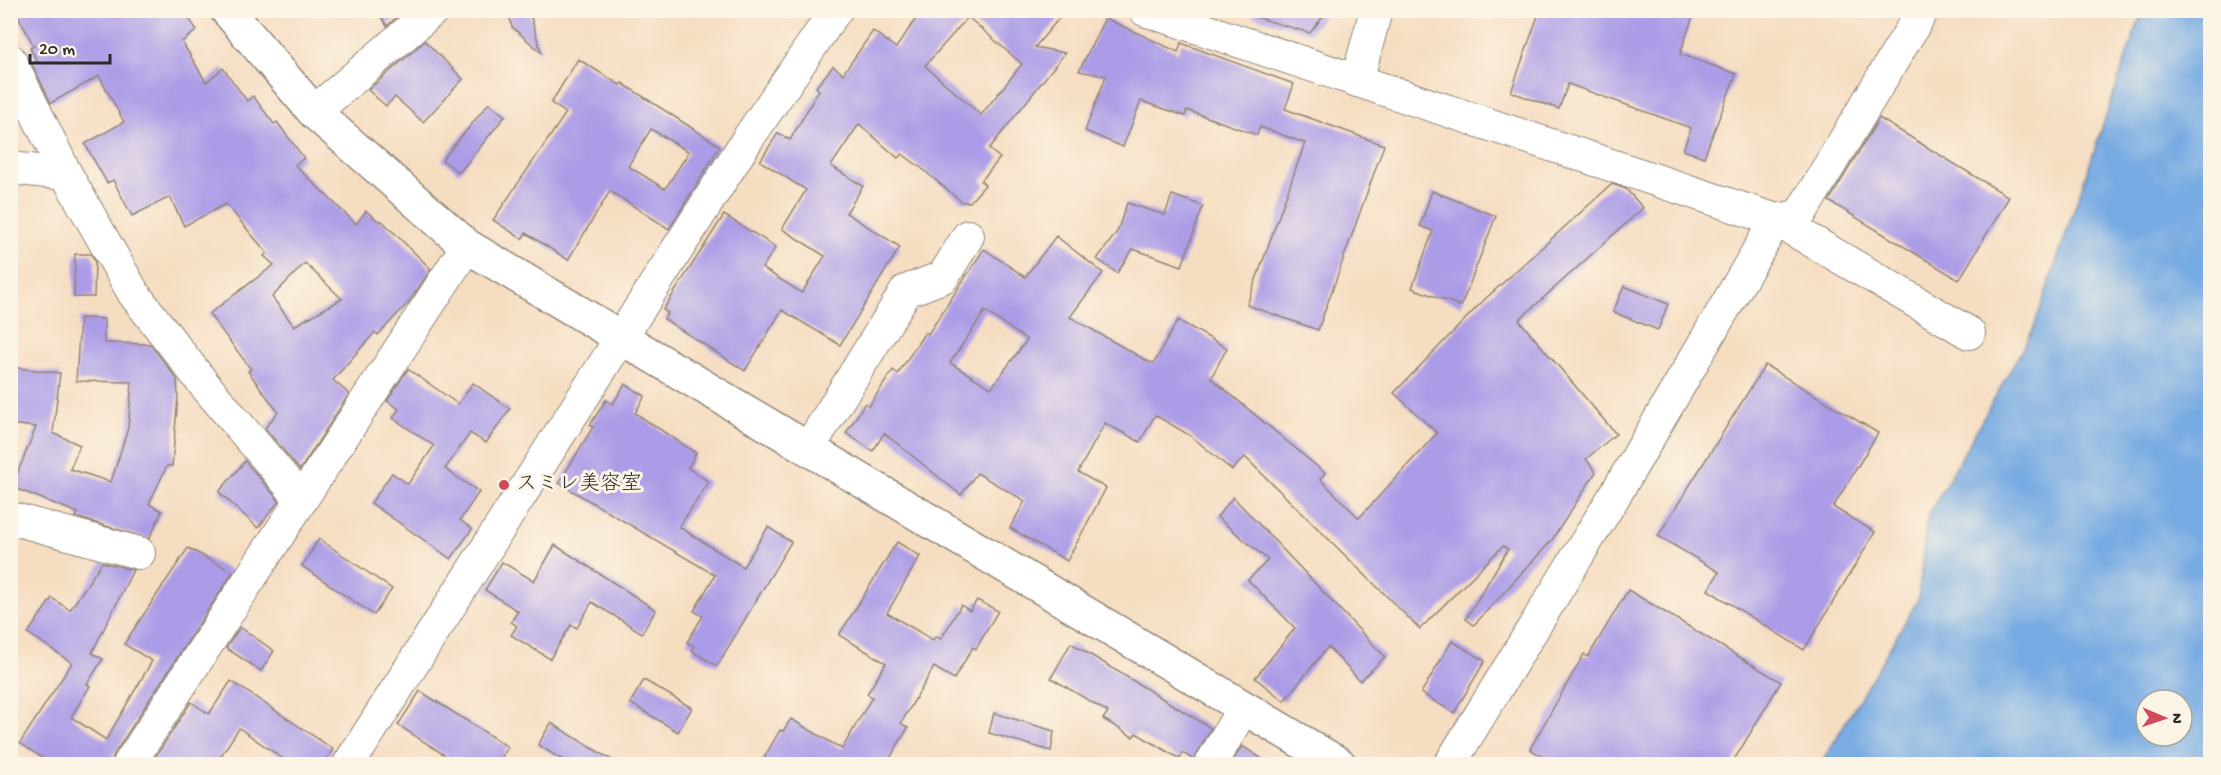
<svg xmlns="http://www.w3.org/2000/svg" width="2221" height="775" font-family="'Gochi Hand','Klee One',sans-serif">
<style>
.water{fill:#76aae3;stroke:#506a87;stroke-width:1.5;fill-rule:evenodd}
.building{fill:#ac9ce7;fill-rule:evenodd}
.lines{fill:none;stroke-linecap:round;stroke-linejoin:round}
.minor-casing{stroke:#908476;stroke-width:34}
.tertiary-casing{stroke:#908476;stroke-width:36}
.minor{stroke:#fff;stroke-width:32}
.tertiary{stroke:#fff;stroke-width:33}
.poi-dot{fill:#d1495b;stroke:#fcf5e5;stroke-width:2}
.labels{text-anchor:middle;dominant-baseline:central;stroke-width:6;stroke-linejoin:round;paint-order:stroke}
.poi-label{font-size:21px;fill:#2b2b2b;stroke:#fcf5e5;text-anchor:start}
</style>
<rect width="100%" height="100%" fill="#fcf5e5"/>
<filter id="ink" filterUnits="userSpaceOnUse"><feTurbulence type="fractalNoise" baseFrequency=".0167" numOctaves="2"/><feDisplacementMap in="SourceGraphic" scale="12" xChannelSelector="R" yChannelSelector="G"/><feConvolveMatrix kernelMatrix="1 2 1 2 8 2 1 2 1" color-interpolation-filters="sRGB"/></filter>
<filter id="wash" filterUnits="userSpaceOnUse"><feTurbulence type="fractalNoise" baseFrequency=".008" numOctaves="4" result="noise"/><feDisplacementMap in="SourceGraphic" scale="24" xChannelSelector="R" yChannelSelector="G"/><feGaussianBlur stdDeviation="1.35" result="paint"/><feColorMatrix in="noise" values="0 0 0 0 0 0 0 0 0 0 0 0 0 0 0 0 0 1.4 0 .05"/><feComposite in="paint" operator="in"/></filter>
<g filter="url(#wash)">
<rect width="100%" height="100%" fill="#f5ddc1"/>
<!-- water -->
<path class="water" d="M 2142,11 L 2210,11 L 2210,764 L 1821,764 L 1918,600 L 1927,518 L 2033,330 ZM 2146,700 L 2182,700 L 2182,736 L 2146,736 Z"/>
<g id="blocks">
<!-- building -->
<g class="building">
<path d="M 15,10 L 183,10 L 197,30 L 182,42 L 206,82 L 223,68 L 247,101 L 253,96 L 274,124 L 277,122 L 304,158 L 295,165 L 356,224 L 366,211 L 380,222 L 381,220 L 431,269 L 408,303 L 378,335 L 375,332 L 333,380 L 349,394 L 300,470 L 265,428 L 278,412 L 248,371 L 251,369 L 209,314 L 274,265 L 264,256 L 267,253 L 226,204 L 184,226 L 170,197 L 132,216 L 113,180 L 107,183 L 85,144 L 124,122 L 99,76 L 51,103 L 32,64 L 37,61 L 30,48 L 34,46 ZM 305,263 L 342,299 L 294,326 L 272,297 Z"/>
<path d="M 377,10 L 392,10 L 398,16 L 387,26 Z"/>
<path d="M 508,10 L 529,10 L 541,52 L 512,27 Z"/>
<path d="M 922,10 L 1066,10 L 1035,47 L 1065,53 L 989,149 L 1000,158 L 981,181 L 985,185 L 970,202 L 962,202 L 920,167 L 902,154 L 898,158 L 859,124 L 831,166 L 863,186 L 846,213 L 900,247 L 840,345 L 782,310 L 745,371 L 664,319 L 668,313 L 663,310 L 724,215 L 776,247 L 762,268 L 802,293 L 825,256 L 782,229 L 806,190 L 760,161 L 778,133 L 790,140 L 819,90 L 816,87 L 833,66 L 843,74 L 873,31 L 896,48 ZM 968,17 L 1022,64 L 981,115 L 925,66 Z"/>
<path d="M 1253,10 L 1328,10 L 1310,33 L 1252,16 Z"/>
<path d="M 1540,10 L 1695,10 L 1680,54 L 1736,74 L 1704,157 L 1683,150 L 1691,128 L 1568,84 L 1559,109 L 1511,92 Z"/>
<path d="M 1105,18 L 1178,52 L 1181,43 L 1294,84 L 1285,109 L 1384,145 L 1318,330 L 1247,305 L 1305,143 L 1260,127 L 1257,135 L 1187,110 L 1185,116 L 1141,101 L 1123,147 L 1085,131 L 1106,76 L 1079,71 Z"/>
<path d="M 425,41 L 463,79 L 423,122 L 395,97 L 386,106 L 368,90 Z"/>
<path d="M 578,59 L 620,85 L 622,83 L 720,146 L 669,229 L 610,191 L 568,260 L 526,233 L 522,239 L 493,220 L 566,113 L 551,103 ZM 651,129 L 689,152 L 665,189 L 628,166 Z"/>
<path d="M 489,103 L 505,116 L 459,173 L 442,160 Z"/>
<path d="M 1879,118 L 2009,197 L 1959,280 L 1829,201 Z"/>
<path d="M 1612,184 L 1626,189 L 1643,208 L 1519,320 L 1616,434 L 1586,459 L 1596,472 L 1552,540 L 1474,625 L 1466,619 L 1508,549 L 1503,546 L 1420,629 L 1245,457 L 1232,470 L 1191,436 L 1155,415 L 1140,442 L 1105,423 L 1078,472 L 1106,488 L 1067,561 L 1010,528 L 1025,501 L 977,473 L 961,495 L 884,433 L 873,451 L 846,433 L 865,403 L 869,406 L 893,370 L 898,374 L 925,332 L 928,334 L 984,249 L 1025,277 L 1056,236 L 1103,273 L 1070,317 L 1149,362 L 1154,363 L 1178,320 L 1227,348 L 1211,378 L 1325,473 L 1320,479 L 1359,518 L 1437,433 L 1394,393 L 1484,300 ZM 985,311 L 1027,340 L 991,388 L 950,363 Z"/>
<path d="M 1432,191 L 1496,216 L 1461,306 L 1412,288 L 1433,231 L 1420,226 Z"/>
<path d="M 1172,195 L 1203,206 L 1182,266 L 1133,249 L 1117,273 L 1097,259 L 1117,232 L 1127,203 L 1165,215 Z"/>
<path d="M 75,254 L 91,254 L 95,261 L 94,297 L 74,297 Z"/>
<path d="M 1624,286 L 1668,304 L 1658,330 L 1613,312 Z"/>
<path d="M 80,318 L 104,319 L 104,343 L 150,344 L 177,379 L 178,396 L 172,466 L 167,466 L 149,504 L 162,511 L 149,539 L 76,517 L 78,513 L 12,487 L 36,427 L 10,424 L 10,367 L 60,373 L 53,433 L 80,445 L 70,469 L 111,482 L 128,428 L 132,382 L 76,381 Z"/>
<path d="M 1765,365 L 1878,433 L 1833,507 L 1875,532 L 1804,650 L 1708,590 L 1719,572 L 1658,536 Z"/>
<path d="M 408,369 L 458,404 L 473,383 L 510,409 L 486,443 L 470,433 L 445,469 L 479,492 L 460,520 L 472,529 L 451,559 L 371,503 L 392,473 L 408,484 L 434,446 L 393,418 L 399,409 L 387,401 Z"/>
<path d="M 625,384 L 645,396 L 635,413 L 696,453 L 688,468 L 709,482 L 679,527 L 743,567 L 768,527 L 791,542 L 717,666 L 692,651 L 694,646 L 687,642 L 703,616 L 694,611 L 715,575 L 559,483 L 593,427 L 590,425 L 606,400 L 613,404 Z"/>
<path d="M 245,461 L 279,501 L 258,528 L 219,492 Z"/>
<path d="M 1233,497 L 1385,657 L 1360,681 L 1328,647 L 1284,701 L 1255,678 L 1295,628 L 1248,580 L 1268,560 L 1217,517 Z"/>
<path d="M 319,539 L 392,589 L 374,615 L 302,566 Z"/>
<path d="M 897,542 L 920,556 L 887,613 L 933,640 L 936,636 L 941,639 L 961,605 L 970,611 L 977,600 L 998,611 L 976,649 L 973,647 L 954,679 L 934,667 L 901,723 L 908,728 L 886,765 L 760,765 L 780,730 L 783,731 L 791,719 L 842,749 L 872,697 L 867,694 L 886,663 L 839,635 Z"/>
<path d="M 555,545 L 656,610 L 642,633 L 592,602 L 577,628 L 571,625 L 550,659 L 511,635 L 517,626 L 511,622 L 518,611 L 485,590 L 502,562 L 534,581 Z"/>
<path d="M 188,548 L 233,572 L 114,754 L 111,765 L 53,765 L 20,743 L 72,663 L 28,633 L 52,598 L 70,610 L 102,562 L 133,570 L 92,653 L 103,659 L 87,684 L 90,686 L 71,717 L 106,740 L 152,661 L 124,644 Z"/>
<path d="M 1628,590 L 1781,682 L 1731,765 L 1556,765 L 1530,749 L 1584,654 L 1588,657 Z"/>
<path d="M 240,627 L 274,651 L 261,671 L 226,648 Z"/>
<path d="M 1452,641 L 1485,661 L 1454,713 L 1421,693 Z"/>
<path d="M 1071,643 L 1211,728 L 1194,760 L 1183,753 L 1180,759 L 1136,733 L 1133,737 L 1103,719 L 1108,712 L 1051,678 Z"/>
<path d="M 644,680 L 692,708 L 678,732 L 630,703 Z"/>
<path d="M 231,681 L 333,749 L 323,765 L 292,765 L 239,728 L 215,765 L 150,765 L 191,702 L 209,714 Z"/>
<path d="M 420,691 L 508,747 L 497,765 L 460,765 L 398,725 Z"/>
<path d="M 994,713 L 1054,731 L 1051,751 L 989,733 Z"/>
<path d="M 551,723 L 620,765 L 571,765 L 538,745 Z"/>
<path d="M 1242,746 L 1272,765 L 1231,765 Z"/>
</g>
</g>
</g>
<g filter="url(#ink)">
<use href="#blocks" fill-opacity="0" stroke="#908476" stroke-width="1.5"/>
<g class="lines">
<defs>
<g id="minor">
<path d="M 1145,10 L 1776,220 L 1969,333"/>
<path d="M 10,60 L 66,174"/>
<path d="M 1357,81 L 1376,10"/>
<path d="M 314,112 L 433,10"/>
<path d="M 10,168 L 66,174 L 134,294 L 203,383 L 301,499"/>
<path d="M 808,449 L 906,291 L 943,277 L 968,236"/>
<path d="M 10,518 L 139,553"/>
<path d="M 129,764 L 467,246"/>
<path d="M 349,764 L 749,137 L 836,10"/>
<path d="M 1211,764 L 1243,708"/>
<path d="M 1450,764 L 1618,490 L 1776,220 L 1799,216 L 1923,10"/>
</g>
<path id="tertiary" d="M 227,10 L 314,112 L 467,246 L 1339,764"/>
</defs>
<!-- minor casing -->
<use href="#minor" class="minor-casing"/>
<!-- tertiary casing -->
<use href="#tertiary" class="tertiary-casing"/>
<!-- minor -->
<use href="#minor" class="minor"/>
<!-- tertiary -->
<use href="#tertiary" class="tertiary"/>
</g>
</g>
<!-- markers -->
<circle class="poi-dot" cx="504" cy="485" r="6"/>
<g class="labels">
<!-- poi labels -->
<g class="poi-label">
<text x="516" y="485">スミレ美容室</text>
</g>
</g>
<!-- margin -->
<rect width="2221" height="775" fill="none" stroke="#fcf5e5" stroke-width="36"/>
<!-- north arrow -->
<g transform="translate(2164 718) rotate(92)"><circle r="28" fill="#fcf5e5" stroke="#a8a49b" stroke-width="1.5"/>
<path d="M0-4.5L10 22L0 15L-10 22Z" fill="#d1495b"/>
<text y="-9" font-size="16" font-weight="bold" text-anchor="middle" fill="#2b2b2b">N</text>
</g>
<!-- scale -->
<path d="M30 54v9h80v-9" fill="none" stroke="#2b2b2b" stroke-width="3"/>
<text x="39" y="54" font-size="18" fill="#2b2b2b" stroke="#fcf5e5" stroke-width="4.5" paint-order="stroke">20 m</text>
</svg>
